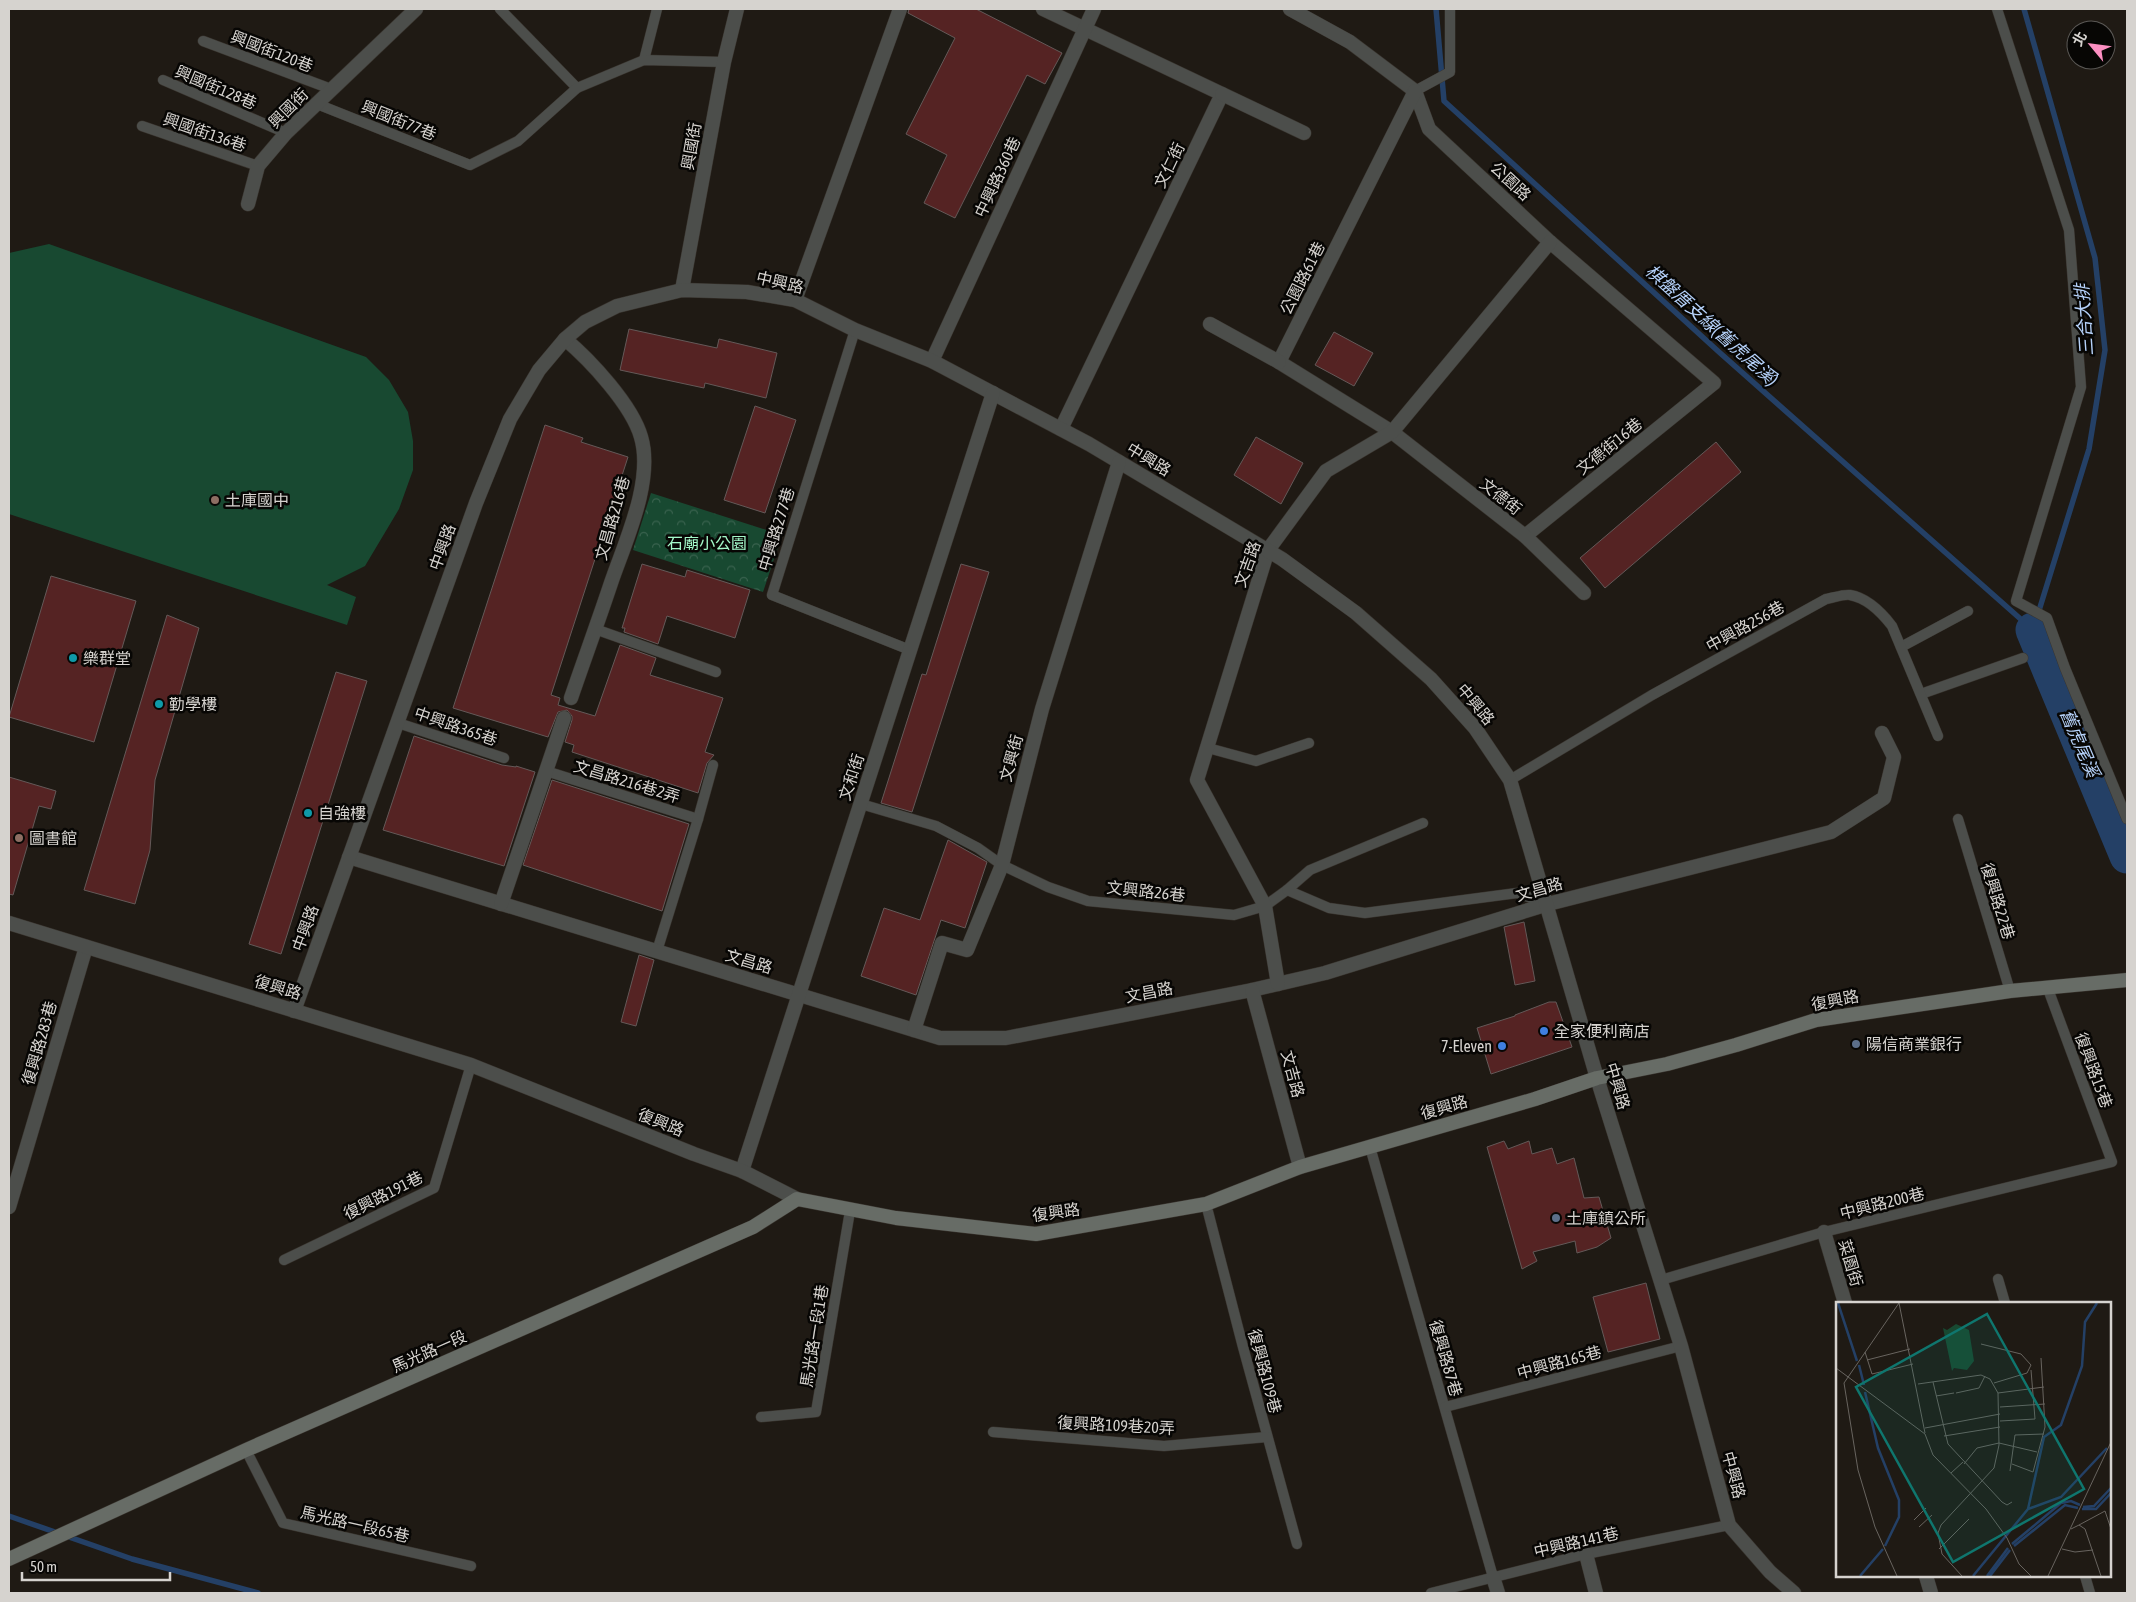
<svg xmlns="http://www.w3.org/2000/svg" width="2136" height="1602" font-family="'Asap Condensed','Noto Sans TC',sans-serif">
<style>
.grass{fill:#184931}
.park{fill:url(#park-crowns)}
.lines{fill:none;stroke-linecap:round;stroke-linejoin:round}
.stream{stroke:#244066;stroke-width:5.5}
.river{stroke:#244066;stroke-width:35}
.building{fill:#552323;stroke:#645958}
.service-casing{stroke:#39342e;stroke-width:11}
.minor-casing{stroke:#39342e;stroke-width:15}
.tertiary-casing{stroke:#39342e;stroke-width:15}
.secondary-casing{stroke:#39342e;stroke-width:15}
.service{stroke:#4c4e4b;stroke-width:10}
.minor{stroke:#4c4e4b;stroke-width:14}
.tertiary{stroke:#4c4e4b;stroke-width:14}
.secondary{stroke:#676c66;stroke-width:14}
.education-dot{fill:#8d6e63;stroke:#070604;stroke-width:2}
.culture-dot{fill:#0f9aa8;stroke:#070604;stroke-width:2}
.shop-dot{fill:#3f7fe0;stroke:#070604;stroke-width:2}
.service-dot{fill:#5c6f8a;stroke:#070604;stroke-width:2}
.labels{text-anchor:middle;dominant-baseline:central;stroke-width:5;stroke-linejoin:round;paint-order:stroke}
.street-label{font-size:16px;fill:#d6d3cf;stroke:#070604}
.poi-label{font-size:16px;fill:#d6d3cf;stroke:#070604;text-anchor:start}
.park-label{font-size:16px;fill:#a3f8c9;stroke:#070604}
.water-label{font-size:18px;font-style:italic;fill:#b5d1f9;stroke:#070604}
.inset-river{fill:none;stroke:#244066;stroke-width:2.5}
.inset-road{fill:none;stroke:#68645f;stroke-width:1}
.view{fill:#0f766e;fill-opacity:0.15;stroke:#0f766e;stroke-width:2.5}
.inset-edge{fill:none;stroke:#d6d3cf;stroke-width:2.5}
</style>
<defs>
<pattern id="park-crowns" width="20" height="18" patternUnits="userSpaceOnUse" patternTransform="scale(1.25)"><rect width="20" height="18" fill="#184931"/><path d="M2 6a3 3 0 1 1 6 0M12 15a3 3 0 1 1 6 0" fill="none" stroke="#39624e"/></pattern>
</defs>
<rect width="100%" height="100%" fill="#1f1a14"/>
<!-- grass -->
<path class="grass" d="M 49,244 L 366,357 L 389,380 L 408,412 L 413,441 L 413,470 L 399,509 L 365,566 L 327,585 L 356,597 L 347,625 L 9,514 L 9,253 Z"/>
<!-- park -->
<path class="park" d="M 651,493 L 782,535 L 763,592 L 633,550 Z"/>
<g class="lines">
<!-- stream -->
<g class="stream">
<path d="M 1436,9 L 1444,101 L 1719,352 L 2033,630 L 2089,449 L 2105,350 L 2095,258 L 2024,9"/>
<path d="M 9,1516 L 132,1559 L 258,1593"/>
</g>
<!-- river -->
<path class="river" d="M 2033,630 L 2127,856"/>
</g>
<!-- building -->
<g class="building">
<path d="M 909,9 L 976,9 L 1062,53 L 1045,84 L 1027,75 L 955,218 L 924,203 L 947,155 L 906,134 L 955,38 L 908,13 Z"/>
<path d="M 629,329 L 717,348 L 719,339 L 777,353 L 766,398 L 705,383 L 704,388 L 620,370 Z"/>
<path d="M 1334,332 L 1373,353 L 1354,386 L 1315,365 Z"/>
<path d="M 755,406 L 796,420 L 765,513 L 724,500 Z"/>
<path d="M 545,425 L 583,438 L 581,442 L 628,457 L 551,695 L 560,698 L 558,705 L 595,716 L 620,645 L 656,658 L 650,675 L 723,698 L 705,752 L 714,755 L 707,763 L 698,793 L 572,752 L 574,745 L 565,742 L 572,720 L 572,716 L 567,710 L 558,712 L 548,737 L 453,708 Z"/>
<path d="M 1256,437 L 1303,463 L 1281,504 L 1234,475 Z"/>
<path d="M 1716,442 L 1741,472 L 1605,588 L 1580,558 Z"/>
<path d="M 642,564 L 685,577 L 687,570 L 750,590 L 735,638 L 667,616 L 658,644 L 624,632 L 625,628 L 622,628 Z"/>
<path d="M 961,564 L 989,572 L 912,812 L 881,803 L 922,674 L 926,675 Z"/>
<path d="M 51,576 L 136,601 L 94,742 L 9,717 Z"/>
<path d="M 167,615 L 199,628 L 155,780 L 150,850 L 135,904 L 84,890 Z"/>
<path d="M 336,672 L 367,681 L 281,954 L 249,944 Z"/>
<path d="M 414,736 L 502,765 L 516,767 L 516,766 L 535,772 L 504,866 L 383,830 Z"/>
<path d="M 9,777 L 56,791 L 51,809 L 39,806 L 13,895 L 9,894 Z"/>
<path d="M 552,780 L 689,824 L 662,911 L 523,865 Z"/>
<path d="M 948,840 L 987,862 L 965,928 L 941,920 L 916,995 L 861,976 L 884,908 L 920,920 Z"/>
<path d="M 1524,922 L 1535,981 L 1515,985 L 1504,927 Z"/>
<path d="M 639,955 L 654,960 L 636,1026 L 621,1022 Z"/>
<path d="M 1549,1002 L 1556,1002 L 1572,1047 L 1491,1074 L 1477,1028 L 1515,1016 L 1515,1015 Z"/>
<path d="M 1504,1141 L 1508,1149 L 1529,1141 L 1532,1154 L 1552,1148 L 1557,1164 L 1574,1158 L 1584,1198 L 1599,1197 L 1611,1238 L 1597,1247 L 1577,1253 L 1575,1241 L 1533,1252 L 1537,1261 L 1522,1269 L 1487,1147 Z"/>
<path d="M 1646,1283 L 1660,1339 L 1608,1352 L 1593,1297 Z"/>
</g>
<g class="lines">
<defs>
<g id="service">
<path d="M 500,9 L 577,88"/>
<path d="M 1997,9 L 2069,230 L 2081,387 L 2016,601 L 2047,618 L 2065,668 L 2127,819"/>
<path d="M 203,41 L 331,89"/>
<path d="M 644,60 L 657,9"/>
<path d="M 163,80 L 286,133"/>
<path d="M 1415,91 L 1450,72 L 1450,9"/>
<path d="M 317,104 L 470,165 L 518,141 L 577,88 L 644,60 L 724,62"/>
<path d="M 142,126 L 258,166"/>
<path d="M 855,330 L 772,595 L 910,650"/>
<path d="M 595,629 L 716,672"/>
<path d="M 1901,647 L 1968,611"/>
<path d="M 1921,694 L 2023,658"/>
<path d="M 398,723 L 504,758"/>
<path d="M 1208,748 L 1256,761 L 1309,743"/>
<path d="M 546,771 L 698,819"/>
<path d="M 1510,780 L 1652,695 L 1826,599 C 1833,598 1843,594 1850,595 C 1868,598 1882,613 1892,626 L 1938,736"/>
<path d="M 861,804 L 936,826 L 978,848 L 1002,865 L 1048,887 L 1088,901 L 1234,915 L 1265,906 L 1287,890"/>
<path d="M 1958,819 L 2010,991"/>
<path d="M 1423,823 L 1310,870 L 1287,890 L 1329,908 L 1365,913 L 1517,893 L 1548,904"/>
<path d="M 657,951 L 698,819 L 713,765"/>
<path d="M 1370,1147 L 1493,1577"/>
<path d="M 1206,1204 L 1243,1347 L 1297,1544"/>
<path d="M 284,1260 L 434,1188 L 471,1065"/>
<path d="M 1998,1279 L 2005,1303"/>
<path d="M 1661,1280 L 1824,1232 L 2112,1162 L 2048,989"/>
<path d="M 1445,1407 L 1681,1346"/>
<path d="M 761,1417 L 816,1412 L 850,1211"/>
<path d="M 993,1432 L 1164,1446 L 1267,1437"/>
<path d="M 246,1450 L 283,1523 L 471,1566"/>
<path d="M 2085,1576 L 2090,1593"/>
<path d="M 1431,1593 L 1586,1554 L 1729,1525"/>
</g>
<g id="minor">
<path d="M 1043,9 L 1222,94 L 1061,429"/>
<path d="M 1290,9 L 1350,42 L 1415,91 L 1429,129 L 1550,242 L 1714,383 L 1525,536"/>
<path d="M 1415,91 L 1279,362 L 1392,432 L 1525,536 L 1584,593"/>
<path d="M 1222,94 L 1304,133"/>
<path d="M 248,204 L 258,166 L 286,133 L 416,9"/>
<path d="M 682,290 L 724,62 L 737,9"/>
<path d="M 795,300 L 900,9"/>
<path d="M 1210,324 L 1279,362"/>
<path d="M 565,339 C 590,360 632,405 641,437 C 654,481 625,542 611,583 C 598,622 584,660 571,698"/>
<path d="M 932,361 L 1094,9"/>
<path d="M 349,857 L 940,1038 L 1006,1038 L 1252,990 L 1325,973 L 1548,904 L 1831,832 L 1884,798 L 1894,757 L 1882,733"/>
<path d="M 501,904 L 564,718"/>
<path d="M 1278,984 L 1265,906 L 1197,780 L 1268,550 L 1326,471 L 1392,432 L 1550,242"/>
<path d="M 1252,990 L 1300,1167"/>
<path d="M 294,1011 L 476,503 L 510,419 L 539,370 L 565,339 L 585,322 L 617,306 L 682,290 L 747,292 L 795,300 L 855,330 L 932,361 L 1089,444 L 1282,559 L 1356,613 L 1431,679 L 1475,728 L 1510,780 L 1597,1078 L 1681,1346 L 1729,1525 L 1770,1572 L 1794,1593"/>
<path d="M 914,1030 L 942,943 L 967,950 L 1002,865 L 1042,709 L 1119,462"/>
<path d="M 742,1171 L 993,393"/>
<path d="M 9,1207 L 86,947"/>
<path d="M 1824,1232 L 1845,1303"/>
<path d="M 1586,1554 L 1596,1593"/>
<path d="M 1926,1576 L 1931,1593"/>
<path d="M 1493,1577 L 1498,1593"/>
</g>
<path id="tertiary" d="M 9,923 L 471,1065 L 694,1154 L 742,1171 L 797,1199"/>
<path id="secondary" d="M 9,1559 L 246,1450 L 753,1227 L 797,1199 L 896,1218 L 1036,1234 L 1206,1204 L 1300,1167 L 1535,1099 L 1597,1078 L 1667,1064 L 1736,1045 L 1816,1020 L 2010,991 L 2127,980"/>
</defs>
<!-- service casing -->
<use href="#service" class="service-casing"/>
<!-- minor casing -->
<use href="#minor" class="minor-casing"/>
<!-- tertiary casing -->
<use href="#tertiary" class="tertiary-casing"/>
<!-- secondary casing -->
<use href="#secondary" class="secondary-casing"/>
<!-- service -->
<use href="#service" class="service"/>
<!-- minor -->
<use href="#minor" class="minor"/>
<!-- tertiary -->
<use href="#tertiary" class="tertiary"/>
<!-- secondary -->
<use href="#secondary" class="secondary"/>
</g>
<!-- markers -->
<g class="education-dot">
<circle cx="215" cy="500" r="5"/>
<circle cx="19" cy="838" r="5"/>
</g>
<g class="culture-dot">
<circle cx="73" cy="658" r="5"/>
<circle cx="159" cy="704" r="5"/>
<circle cx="308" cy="813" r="5"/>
</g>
<g class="shop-dot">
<circle cx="1544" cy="1031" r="5"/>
<circle cx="1502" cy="1046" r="5"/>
</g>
<g class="service-dot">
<circle cx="1856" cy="1044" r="5"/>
<circle cx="1556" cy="1218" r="5"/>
</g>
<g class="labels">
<!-- street labels -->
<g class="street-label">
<text transform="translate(272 51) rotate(21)">興國街120巷</text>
<text transform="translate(216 87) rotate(23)">興國街128巷</text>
<text transform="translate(288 108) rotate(-45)">興國街</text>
<text transform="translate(399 120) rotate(22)">興國街77巷</text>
<text transform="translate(205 132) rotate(19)">興國街136巷</text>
<text transform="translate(691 146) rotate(-80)">興國街</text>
<text transform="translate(1169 165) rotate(-64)">文仁街</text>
<text transform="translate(997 177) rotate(-65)">中興路360巷</text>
<text transform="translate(1511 181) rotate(43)">公園路</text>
<text transform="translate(1302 278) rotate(-63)">公園路61巷</text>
<text transform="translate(780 282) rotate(13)">中興路</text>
<text transform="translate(1609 446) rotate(-39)">文德街16巷</text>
<text transform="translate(1149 459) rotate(31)">中興路</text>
<text transform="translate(1501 496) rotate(38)">文德街</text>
<text transform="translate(612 518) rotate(-74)">文昌路216巷</text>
<text transform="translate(776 529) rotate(-73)">中興路277巷</text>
<text transform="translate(442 547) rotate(-70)">中興路</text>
<text transform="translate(1247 564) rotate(-70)">文吉路</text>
<text transform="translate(1745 626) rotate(-29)">中興路256巷</text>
<text transform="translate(1476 704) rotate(50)">中興路</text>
<text transform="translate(456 726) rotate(19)">中興路365巷</text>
<text transform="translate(1011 758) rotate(-75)">文興街</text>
<text transform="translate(851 777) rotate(-72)">文和街</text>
<text transform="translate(627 781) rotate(17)">文昌路216巷2弄</text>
<text transform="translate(1539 889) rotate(-16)">文昌路</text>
<text transform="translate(1146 891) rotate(6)">文興路26巷</text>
<text transform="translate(1998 901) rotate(73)">復興路22巷</text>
<text transform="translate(305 928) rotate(-70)">中興路</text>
<text transform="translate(749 961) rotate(17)">文昌路</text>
<text transform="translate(278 987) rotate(17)">復興路</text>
<text transform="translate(1149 992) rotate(-11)">文昌路</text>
<text transform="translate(1835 1000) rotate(-11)">復興路</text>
<text transform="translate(39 1043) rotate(-74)">復興路283巷</text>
<text transform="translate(2094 1070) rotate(70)">復興路15巷</text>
<text transform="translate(1293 1074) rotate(75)">文吉路</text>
<text transform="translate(1618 1086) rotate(73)">中興路</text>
<text transform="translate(1444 1107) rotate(-16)">復興路</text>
<text transform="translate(661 1122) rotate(22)">復興路</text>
<text transform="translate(383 1195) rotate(-27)">復興路191巷</text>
<text transform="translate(1882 1203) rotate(-14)">中興路200巷</text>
<text transform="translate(1056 1212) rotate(-8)">復興路</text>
<text transform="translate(1851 1263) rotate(74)">菜園街</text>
<text transform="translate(814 1336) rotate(-81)">馬光路一段1巷</text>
<text transform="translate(429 1351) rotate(-24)">馬光路一段</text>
<text transform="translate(1446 1358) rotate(74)">復興路87巷</text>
<text transform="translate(1559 1362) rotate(-15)">中興路165巷</text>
<text transform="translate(1265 1371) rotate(75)">復興路109巷</text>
<text transform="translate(1116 1425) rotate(3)">復興路109巷20弄</text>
<text transform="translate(1734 1475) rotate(75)">中興路</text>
<text transform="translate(355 1524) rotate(13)">馬光路一段65巷</text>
<text transform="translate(1576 1542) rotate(-13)">中興路141巷</text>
</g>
<!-- poi labels -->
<g class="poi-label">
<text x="225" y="500">土庫國中</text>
<text x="83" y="658">樂群堂</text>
<text x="169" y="704">勤學樓</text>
<text x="318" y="813">自強樓</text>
<text x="29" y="838">圖書館</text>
<text x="1554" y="1031">全家便利商店</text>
<text x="1866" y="1044">陽信商業銀行</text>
<text x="1492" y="1046" text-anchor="end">7-Eleven</text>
<text x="1566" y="1218">土庫鎮公所</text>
</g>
<!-- park labels -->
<g class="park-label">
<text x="707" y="543">石廟小公園</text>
</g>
<!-- water labels -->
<g class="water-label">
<text transform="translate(2084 320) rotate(-94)">三合大排</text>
<text transform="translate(1712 325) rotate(42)">棋盤厝支線(舊虎尾溪)</text>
<text transform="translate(2080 743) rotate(67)">舊虎尾溪</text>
</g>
</g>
<!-- overview -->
<g transform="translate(1836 1302)">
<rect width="275" height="275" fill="#1f1a14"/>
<path d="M 120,22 L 133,28 L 138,59 L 131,68 L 118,66 L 116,69 L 107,26 L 111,28 Z" fill="#184931"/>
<path class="inset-river" d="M 2,1 L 21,59M 261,1 L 249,20 L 246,64 L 225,123 L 208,135 L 192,207 L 225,195 L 271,146M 23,63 L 28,83M 29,90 L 42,146 L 63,198 L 63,215 L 49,244M 247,205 L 258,204 L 275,186M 246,207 L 260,207 L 275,191M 176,242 L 225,201 L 235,199 L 244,203M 178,244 L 229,203 L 242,206M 24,274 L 47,247M 137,274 L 192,207M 151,274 L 172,246M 154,274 L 174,248"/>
<path class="inset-road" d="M 63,1 L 89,131M 145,42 L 185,52 L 195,63 L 191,71 L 158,81M 29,50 L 36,72 L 77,62M 31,58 L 74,47M 0,66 L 89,132 L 97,153 L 150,207 L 171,236 L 183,262 L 195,274M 97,80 L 112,142 L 166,200 L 171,203 L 176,200M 82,82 L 145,73 L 154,77 L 162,91 L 163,143 L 158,166 L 105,223 L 102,231 L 106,252 L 126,274M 120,91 L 143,86 L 149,74M 162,91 L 208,85M 100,94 L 118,91M 164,105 L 209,102M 164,119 L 199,117 L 195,68M 89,126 L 164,112M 108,134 L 164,125M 128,162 L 141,146 L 163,141 L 201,150M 176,162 L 197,170 L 209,125 L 205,56M 174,169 L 179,133 L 208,132M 115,171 L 127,160M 78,218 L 90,206M 243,223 L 269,209 L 275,227M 83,225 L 96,213M 235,227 L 243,223 L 249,227 L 265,274M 103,247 L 133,217M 226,247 L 239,250 L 257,248M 61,274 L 39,225 L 22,168 L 8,81 L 63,1M 212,274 L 275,140"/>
<path class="view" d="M 151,12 L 248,187 L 117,260 L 20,85 Z"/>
<rect width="275" height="275" class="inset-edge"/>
</g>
<!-- border -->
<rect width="2136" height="1602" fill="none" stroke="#d6d3cf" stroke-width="20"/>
<!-- north arrow -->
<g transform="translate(2091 45) rotate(299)"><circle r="24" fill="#070604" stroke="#5a5855"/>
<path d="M0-4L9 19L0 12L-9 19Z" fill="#fc8fc2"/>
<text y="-8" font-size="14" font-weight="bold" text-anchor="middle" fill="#d6d3cf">北</text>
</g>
<!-- scale -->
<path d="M22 1572v8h148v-8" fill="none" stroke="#d6d3cf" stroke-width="2.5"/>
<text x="30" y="1572" font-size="15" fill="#d6d3cf" stroke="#070604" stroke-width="4" paint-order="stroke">50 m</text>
</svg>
